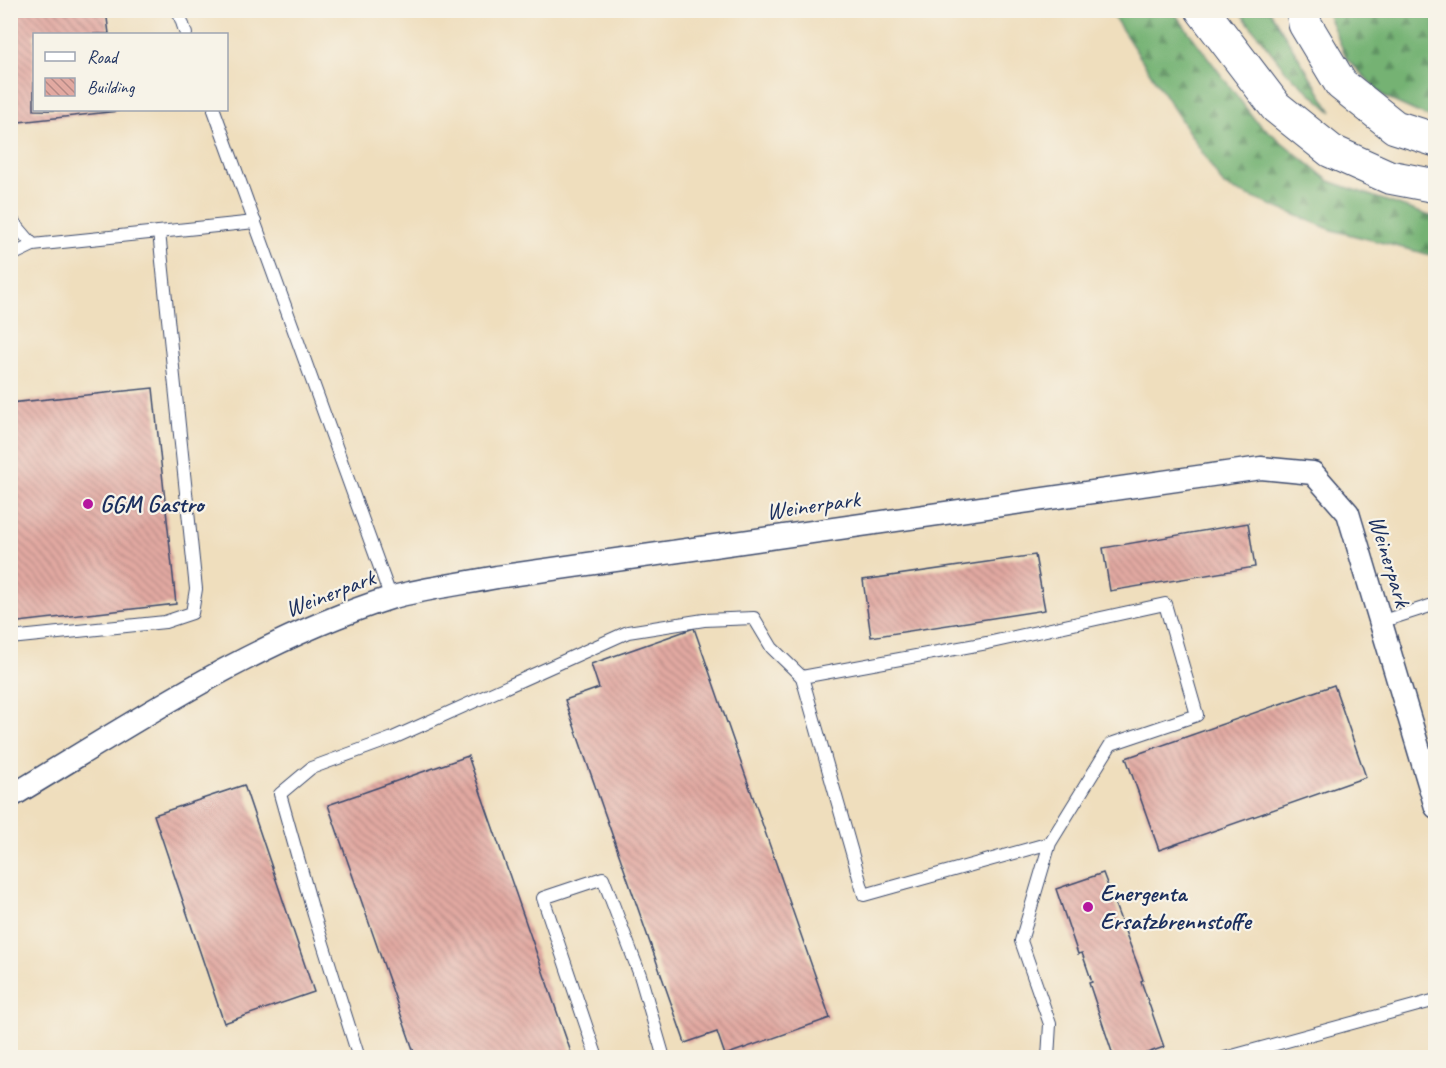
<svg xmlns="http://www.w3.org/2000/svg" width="1446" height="1068" font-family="Caveat,sans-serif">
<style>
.forest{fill:url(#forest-firs);stroke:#487068;stroke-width:1.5}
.building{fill:url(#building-back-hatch)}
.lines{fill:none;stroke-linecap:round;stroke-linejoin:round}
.lane-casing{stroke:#3b496c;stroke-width:14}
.street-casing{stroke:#3b496c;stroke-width:25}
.highway-casing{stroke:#3b496c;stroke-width:35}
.lane{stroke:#fff;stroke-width:12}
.street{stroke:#fff;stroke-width:22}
.highway{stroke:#fff;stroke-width:33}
.poi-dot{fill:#b5179e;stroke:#f7f3e8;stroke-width:2}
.labels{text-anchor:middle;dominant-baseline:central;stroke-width:4.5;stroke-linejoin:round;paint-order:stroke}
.poi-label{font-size:24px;font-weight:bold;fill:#1b2f5e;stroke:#f7f3e8;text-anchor:start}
.street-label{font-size:24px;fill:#1b2f5e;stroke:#f7f3e8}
</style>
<defs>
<pattern id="forest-firs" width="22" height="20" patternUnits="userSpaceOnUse" patternTransform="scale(1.5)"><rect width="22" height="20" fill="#74b273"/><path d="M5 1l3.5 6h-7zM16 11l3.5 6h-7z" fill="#5e9162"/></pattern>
<pattern id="building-back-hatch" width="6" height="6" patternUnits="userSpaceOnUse" patternTransform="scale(1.5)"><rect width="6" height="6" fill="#e2a9a1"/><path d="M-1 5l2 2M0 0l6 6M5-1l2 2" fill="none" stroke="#b68a86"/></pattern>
</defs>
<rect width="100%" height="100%" fill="#f7f3e8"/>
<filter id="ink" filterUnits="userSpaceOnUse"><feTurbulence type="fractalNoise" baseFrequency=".0167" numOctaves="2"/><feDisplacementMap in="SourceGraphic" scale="12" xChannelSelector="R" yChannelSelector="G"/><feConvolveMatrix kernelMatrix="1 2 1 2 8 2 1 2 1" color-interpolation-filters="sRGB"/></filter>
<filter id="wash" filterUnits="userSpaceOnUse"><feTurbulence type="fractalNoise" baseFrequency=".008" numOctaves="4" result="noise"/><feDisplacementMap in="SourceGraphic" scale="24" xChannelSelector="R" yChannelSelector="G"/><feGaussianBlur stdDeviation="1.35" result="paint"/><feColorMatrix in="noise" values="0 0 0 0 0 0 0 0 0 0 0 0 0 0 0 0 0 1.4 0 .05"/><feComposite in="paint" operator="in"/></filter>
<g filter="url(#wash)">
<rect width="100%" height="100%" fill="#efdebd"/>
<!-- forest -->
<g class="forest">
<path d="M 1110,11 L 1173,11 L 1255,120 L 1329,181 L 1430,216 L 1435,216 L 1435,256 L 1332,230 L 1224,186 Z"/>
<path d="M 1239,11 L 1270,11 L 1332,112 L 1286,71 Z"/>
<path d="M 1326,11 L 1435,11 L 1435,120 L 1386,98 L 1347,59 Z"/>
</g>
<g id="blocks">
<!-- building -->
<g class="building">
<path d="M 10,10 L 106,10 L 109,34 L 34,34 L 34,110 L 119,111 L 10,123 Z"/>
<path d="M 153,388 L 176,604 L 10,623 L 10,403 Z"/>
<path d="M 1248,523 L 1255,567 L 1110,591 L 1103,548 Z"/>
<path d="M 1035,555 L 1045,610 L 871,637 L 863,580 Z"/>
<path d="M 694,628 L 830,1018 L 725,1055 L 717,1032 L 685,1043 L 565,700 L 599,688 L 591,664 Z"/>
<path d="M 1334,685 L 1366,777 L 1159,850 L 1126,758 Z"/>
<path d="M 468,756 L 573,1058 L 416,1058 L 328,805 Z"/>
<path d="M 244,785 L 314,992 L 224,1023 L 154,815 Z"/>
<path d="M 1103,873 L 1137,963 L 1143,980 L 1141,981 L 1164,1047 L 1133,1058 L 1114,1058 L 1089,983 L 1092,982 L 1082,953 L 1078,954 L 1056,889 Z"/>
</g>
</g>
</g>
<g filter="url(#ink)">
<use href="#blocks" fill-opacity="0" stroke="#3b496c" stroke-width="1.5"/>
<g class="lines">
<defs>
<g id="lane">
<path d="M 178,10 L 186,34"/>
<path d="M 214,110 L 391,598"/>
<path d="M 10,218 L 33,245"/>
<path d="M 10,256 L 33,245 L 255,222"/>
<path d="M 1380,622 L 1436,604"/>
<path d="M 10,638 L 165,622 L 192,613 L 196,589 L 159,232"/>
<path d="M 359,1058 L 314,915 L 280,794 L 311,768 L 393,738 L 628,632 L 704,620 L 754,618 L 772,648 L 802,677"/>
<path d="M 597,1058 L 543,898 L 603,878 L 640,975 L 664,1058"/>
<path d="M 1048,1058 L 1050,1024 L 1021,941 L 1050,843 L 1111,744 L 1197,715 L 1165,604 L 987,643 L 802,677 L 864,895 L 1050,843"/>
<path d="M 1225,1058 L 1436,1000"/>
</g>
<path id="street" d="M 10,797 C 132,724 254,641 390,598 C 424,588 462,584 497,577 L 1261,468 L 1313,473 L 1348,513 L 1436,807"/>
<g id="highway">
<path d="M 1202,10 L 1276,107 L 1331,151 L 1389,177 L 1436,186"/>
<path d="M 1303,10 L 1305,24 L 1341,84 L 1395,127 L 1436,140"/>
</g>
</defs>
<!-- lane casing -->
<use href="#lane" class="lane-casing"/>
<!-- street casing -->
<use href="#street" class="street-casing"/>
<!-- highway casing -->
<use href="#highway" class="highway-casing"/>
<!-- lane -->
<use href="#lane" class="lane"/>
<!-- street -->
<use href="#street" class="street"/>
<!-- highway -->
<use href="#highway" class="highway"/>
</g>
</g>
<!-- markers -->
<g class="poi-dot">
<circle cx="88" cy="504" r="6"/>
<circle cx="1088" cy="907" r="6"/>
</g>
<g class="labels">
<!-- poi labels -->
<g class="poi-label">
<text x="100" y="504">GGM Gastro</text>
<text x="1100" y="893">Energenta<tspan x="1100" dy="28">Ersatzbrennstoffe</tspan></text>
</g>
<!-- street labels -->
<g class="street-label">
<text transform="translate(813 505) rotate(-8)">Weinerpark</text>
<text transform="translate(1390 561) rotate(73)">Weinerpark</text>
<text transform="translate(330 593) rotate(-21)">Weinerpark</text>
</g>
</g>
<!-- margin -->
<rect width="1446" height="1068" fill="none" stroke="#f7f3e8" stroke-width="36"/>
<!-- legend -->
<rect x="33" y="33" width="195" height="78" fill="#f7f3e8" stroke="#9fa5b1" stroke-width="1.5"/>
<rect x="45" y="52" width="30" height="9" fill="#ffffff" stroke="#9fa5b1" stroke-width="1.5"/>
<text x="87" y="63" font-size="18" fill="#1b2f5e">Road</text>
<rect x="45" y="78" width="30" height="18" fill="url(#building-back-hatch)" stroke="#9fa5b1" stroke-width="1.5"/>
<text x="87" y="93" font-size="18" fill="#1b2f5e">Building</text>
</svg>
